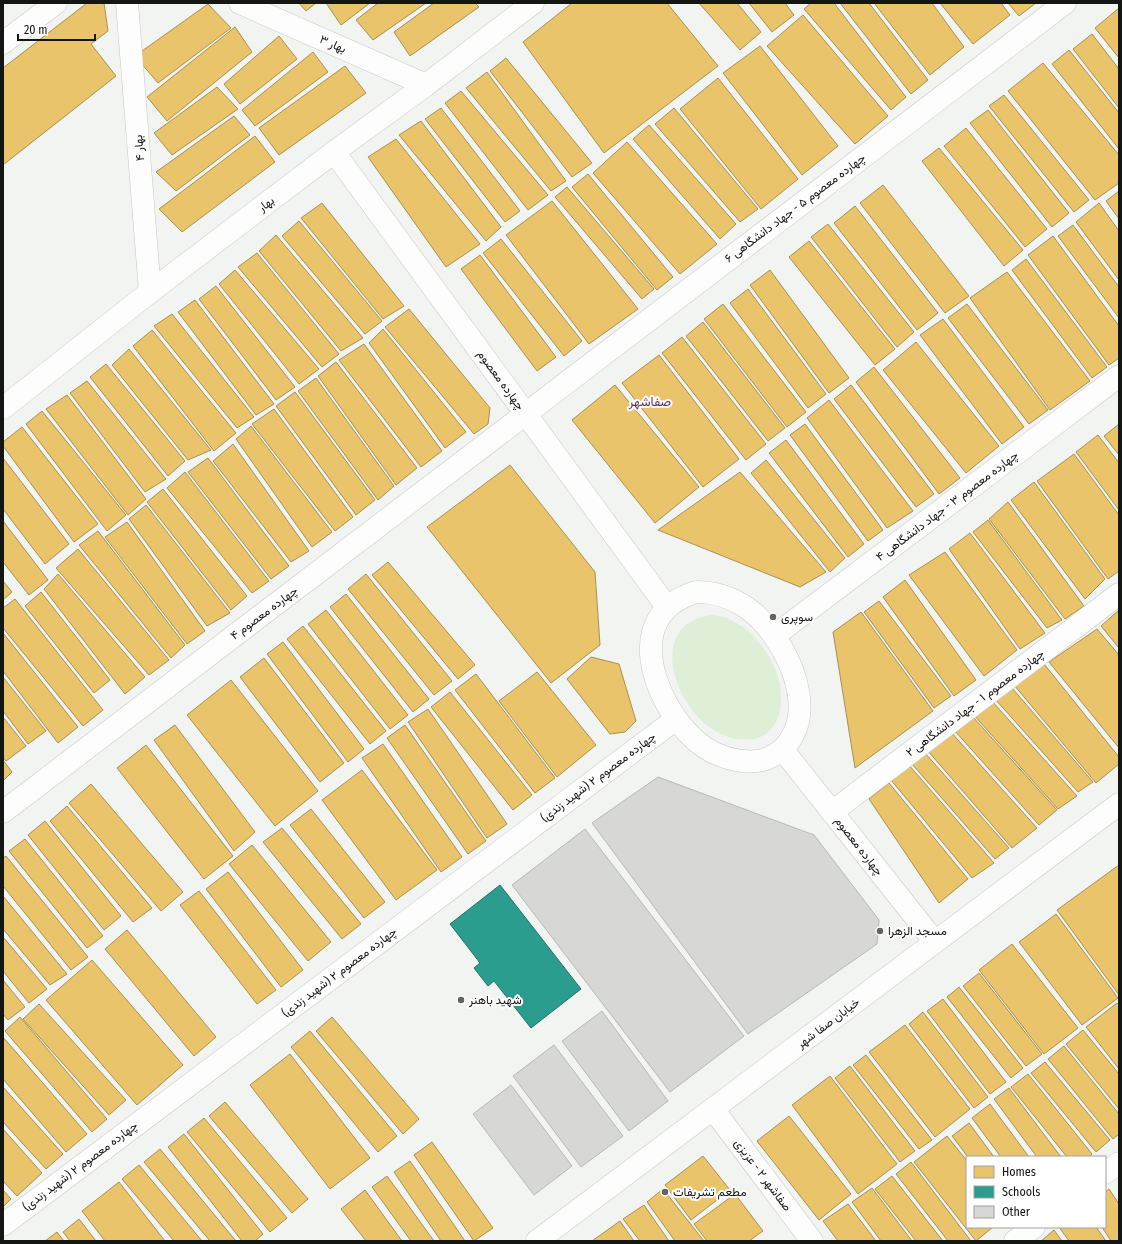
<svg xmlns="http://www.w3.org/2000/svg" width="1122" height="1244" font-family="'Fira Sans Condensed',Vazirmatn,sans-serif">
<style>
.green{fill:#deeed7}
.homes{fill:#e9c46a;stroke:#a99050}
.schools{fill:#2a9d8f;stroke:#23746a}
.building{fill:#d7d7d6;stroke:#b8b8b7}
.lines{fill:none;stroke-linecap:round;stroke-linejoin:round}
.minor-casing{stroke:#c7c9c6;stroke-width:23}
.secondary-casing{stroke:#c7c9c6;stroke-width:23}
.minor{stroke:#fdfdfd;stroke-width:22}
.secondary{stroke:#fdfdfd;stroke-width:22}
.poi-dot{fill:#616460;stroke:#fff;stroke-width:1.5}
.labels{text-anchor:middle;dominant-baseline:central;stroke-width:4;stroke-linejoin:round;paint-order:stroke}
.street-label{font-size:12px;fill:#141613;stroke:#fff}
.poi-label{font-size:12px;fill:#141613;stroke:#fff;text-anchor:start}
.neighbourhood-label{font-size:13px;fill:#632f5e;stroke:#fff}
</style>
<rect width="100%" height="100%" fill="#f1f4f0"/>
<!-- green -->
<path class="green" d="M 712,615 C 716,616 720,616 724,617 C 732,620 746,628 752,634 C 760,643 768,653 773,664 C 785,688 787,730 755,739 C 751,740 746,739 742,739 C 684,739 635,624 712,615 Z"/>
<!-- homes -->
<g class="homes">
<path d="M 87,3 L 104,3 L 108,31 L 91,44 L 116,76 L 3,165 L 3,68 Z"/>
<path d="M 299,3 L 316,3 L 306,11 Z"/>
<path d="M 326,3 L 370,3 L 341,25 Z"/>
<path d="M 378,3 L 426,3 L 373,40 L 356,20 Z"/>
<path d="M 434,3 L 475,3 L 479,7 L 410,56 L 394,32 Z"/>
<path d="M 572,3 L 667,3 L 718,66 L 604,153 L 523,42 Z"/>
<path d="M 699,3 L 737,3 L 761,32 L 740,50 Z"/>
<path d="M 749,3 L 785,3 L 794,15 L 772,32 Z"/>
<path d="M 811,3 L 834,3 L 906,97 L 891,110 L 804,9 Z"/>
<path d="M 840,3 L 869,3 L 928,80 L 911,94 Z"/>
<path d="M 874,3 L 932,3 L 964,47 L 930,75 Z"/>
<path d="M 940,3 L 1001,3 L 1010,15 L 973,44 Z"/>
<path d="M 1008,3 L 1036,3 L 1019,16 Z"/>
<path d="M 208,4 L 231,28 L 158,83 L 135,56 Z"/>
<path d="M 1119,8 L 1119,58 L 1095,28 Z"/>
<path d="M 803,15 L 888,116 L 855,144 L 767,46 Z"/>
<path d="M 235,27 L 252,52 L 167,121 L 147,97 Z"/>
<path d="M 1092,34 L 1119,69 L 1119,108 L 1073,49 Z"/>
<path d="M 279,36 L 297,59 L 240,104 L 224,84 Z"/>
<path d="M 760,46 L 838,146 L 802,175 L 723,73 Z"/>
<path d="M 1069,50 L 1119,113 L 1119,149 L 1052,64 Z"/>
<path d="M 313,52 L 328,72 L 255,126 L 242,110 Z"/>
<path d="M 506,58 L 592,163 L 572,177 L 490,71 Z"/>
<path d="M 1043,63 L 1119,155 L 1119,183 L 1095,200 L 1008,91 Z"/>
<path d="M 345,66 L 366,93 L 279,155 L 259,128 Z"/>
<path d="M 487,72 L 566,181 L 551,191 L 466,88 Z"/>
<path d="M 718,78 L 798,179 L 761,209 L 680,109 Z"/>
<path d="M 217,87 L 238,109 L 172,155 L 154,133 Z"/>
<path d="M 461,91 L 548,195 L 528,210 L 445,103 Z"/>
<path d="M 1004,95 L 1089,200 L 1074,212 L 989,106 Z"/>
<path d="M 441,108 L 520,211 L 505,222 L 425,119 Z"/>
<path d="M 674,108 L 758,209 L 740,222 L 655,124 Z"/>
<path d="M 988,110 L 1069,213 L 1052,227 L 970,123 Z"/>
<path d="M 234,116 L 250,135 L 176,191 L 156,172 Z"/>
<path d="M 421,121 L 501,227 L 486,241 L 399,135 Z"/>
<path d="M 649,125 L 736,224 L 720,239 L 633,139 Z"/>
<path d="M 966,128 L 1047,229 L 1025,247 L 944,146 Z"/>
<path d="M 255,136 L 275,162 L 182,232 L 159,209 Z"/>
<path d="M 396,139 L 480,244 L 446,267 L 368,157 Z"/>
<path d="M 627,142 L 717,244 L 680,274 L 593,173 Z"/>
<path d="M 939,148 L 1023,250 L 1004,266 L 922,161 Z"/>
<path d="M 588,174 L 673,277 L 657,290 L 572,187 Z"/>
<path d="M 883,185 L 969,296 L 945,313 L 860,203 Z"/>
<path d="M 567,187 L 654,289 L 642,299 L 555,197 Z"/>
<path d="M 1119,191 L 1119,219 L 1106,201 Z"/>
<path d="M 552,201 L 638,309 L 589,344 L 506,235 Z"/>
<path d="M 322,203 L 404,306 L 383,319 L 301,218 Z"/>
<path d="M 1099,203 L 1119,231 L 1119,280 L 1076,222 Z"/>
<path d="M 855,206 L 938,313 L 917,330 L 834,223 Z"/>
<path d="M 299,221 L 382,321 L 365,334 L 282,236 Z"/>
<path d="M 828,224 L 914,332 L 897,347 L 811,237 Z"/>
<path d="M 1073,225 L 1119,287 L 1119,318 L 1058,236 Z"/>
<path d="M 276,235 L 363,338 L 341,351 L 259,251 Z"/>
<path d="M 1053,236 L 1119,326 L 1119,358 L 1109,365 L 1028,255 Z"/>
<path d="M 501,239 L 582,341 L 564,356 L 483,253 Z"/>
<path d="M 809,241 L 895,349 L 875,365 L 789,257 Z"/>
<path d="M 257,253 L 339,354 L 322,367 L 238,267 Z"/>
<path d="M 480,255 L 556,357 L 537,371 L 461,269 Z"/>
<path d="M 1026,259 L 1107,367 L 1092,378 L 1012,270 Z"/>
<path d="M 235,270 L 319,369 L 299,384 L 219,284 Z"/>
<path d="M 770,270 L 849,378 L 829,393 L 750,285 Z"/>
<path d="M 1007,272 L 1090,381 L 1050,410 L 970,298 Z"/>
<path d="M 216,286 L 295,387 L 276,400 L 199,299 Z"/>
<path d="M 748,289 L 826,394 L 808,408 L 730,303 Z"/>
<path d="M 195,300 L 274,404 L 256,415 L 178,312 Z"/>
<path d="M 723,304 L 806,412 L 787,427 L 704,319 Z"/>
<path d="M 967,304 L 1048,410 L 1029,424 L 948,318 Z"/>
<path d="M 409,309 L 490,408 L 488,424 L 474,434 L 385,327 Z"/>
<path d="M 172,314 L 254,417 L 237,428 L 154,326 Z"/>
<path d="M 943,319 L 1024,427 L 1002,444 L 920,335 Z"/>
<path d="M 703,322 L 785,428 L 768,441 L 686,336 Z"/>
<path d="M 383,329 L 466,432 L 445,448 L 369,343 Z"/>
<path d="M 152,330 L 236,433 L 214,451 L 133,346 Z"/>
<path d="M 682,337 L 766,444 L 746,460 L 662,353 Z"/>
<path d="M 916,342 L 999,446 L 966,473 L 883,370 Z"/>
<path d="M 364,344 L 442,451 L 421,467 L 339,360 Z"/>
<path d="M 129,349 L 211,450 L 188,460 L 112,365 Z"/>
<path d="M 659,355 L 739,459 L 703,487 L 622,383 Z"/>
<path d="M 336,362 L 417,468 L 396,485 L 318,376 Z"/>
<path d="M 106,364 L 185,461 L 168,476 L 90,377 Z"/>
<path d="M 874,367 L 960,478 L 939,494 L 856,382 Z"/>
<path d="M 316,378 L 394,486 L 378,500 L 298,391 Z"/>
<path d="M 87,381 L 166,479 L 145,492 L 70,393 Z"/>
<path d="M 615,385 L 699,487 L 655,523 L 572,420 Z"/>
<path d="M 851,385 L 934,494 L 916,507 L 834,399 Z"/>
<path d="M 295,392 L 375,500 L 356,515 L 276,406 Z"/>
<path d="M 67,395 L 146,499 L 128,515 L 46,409 Z"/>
<path d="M 829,400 L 913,511 L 887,528 L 807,418 Z"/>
<path d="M 274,409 L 353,517 L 335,531 L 252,424 Z"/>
<path d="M 42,411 L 126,515 L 107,531 L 26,424 Z"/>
<path d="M 805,424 L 883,530 L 868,541 L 790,435 Z"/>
<path d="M 1119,424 L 1119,455 L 1104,436 Z"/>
<path d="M 251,426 L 332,532 L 312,547 L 236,439 Z"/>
<path d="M 22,427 L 98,524 L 74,542 L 3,446 L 3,442 Z"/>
<path d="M 1098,435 L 1119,463 L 1119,510 L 1076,452 Z"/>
<path d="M 786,440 L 864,544 L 848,557 L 769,453 Z"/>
<path d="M 233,444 L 309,551 L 291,562 L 213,461 Z"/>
<path d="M 1074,454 L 1119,515 L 1119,571 L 1108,579 L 1037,481 Z"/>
<path d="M 3,458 L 69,544 L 45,564 L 3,509 Z"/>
<path d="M 208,458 L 289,566 L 271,579 L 188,472 Z"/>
<path d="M 766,460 L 845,558 L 830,572 L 751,473 Z"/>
<path d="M 510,465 L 595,572 L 600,645 L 551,683 L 427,527 Z"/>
<path d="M 185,472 L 269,581 L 252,593 L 167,488 Z"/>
<path d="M 740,472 L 826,572 L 800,587 L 658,530 Z"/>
<path d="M 1034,482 L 1105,579 L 1085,599 L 1011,500 Z"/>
<path d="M 163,489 L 247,596 L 231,610 L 147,502 Z"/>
<path d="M 1008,502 L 1084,606 L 1065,619 L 989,519 Z"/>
<path d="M 146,505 L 230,613 L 207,626 L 129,519 Z"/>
<path d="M 988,520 L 1062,620 L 1047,628 L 973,532 Z"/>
<path d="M 3,521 L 48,580 L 29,595 L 3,562 Z"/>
<path d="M 127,522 L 205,631 L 187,644 L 105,537 Z"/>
<path d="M 98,531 L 185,645 L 171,658 L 79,545 Z"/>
<path d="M 970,533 L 1045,633 L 1020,649 L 949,549 Z"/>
<path d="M 78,549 L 169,660 L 149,675 L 56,568 Z"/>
<path d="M 945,552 L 1017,650 L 984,676 L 909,575 Z"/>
<path d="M 388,562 L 475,665 L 458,679 L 372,575 Z"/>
<path d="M 58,574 L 145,677 L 125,694 L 44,589 Z"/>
<path d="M 366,574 L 452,681 L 434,695 L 348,589 Z"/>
<path d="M 905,580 L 976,680 L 954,696 L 883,597 Z"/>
<path d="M 3,581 L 12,592 L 3,600 Z"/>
<path d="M 41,592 L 110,680 L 94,693 L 25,606 Z"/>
<path d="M 346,594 L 429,699 L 413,712 L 330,607 Z"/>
<path d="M 15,599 L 103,710 L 83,726 L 3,628 L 3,608 Z"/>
<path d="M 879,601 L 951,696 L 934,708 L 864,612 Z"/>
<path d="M 326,610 L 408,715 L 390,729 L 308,624 Z"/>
<path d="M 1119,610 L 1119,648 L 1101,626 Z"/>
<path d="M 861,612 L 933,711 L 855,768 L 833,632 Z"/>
<path d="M 303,626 L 386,731 L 370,744 L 287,639 Z"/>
<path d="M 1097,629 L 1119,655 L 1119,748 L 1049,662 Z"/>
<path d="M 3,633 L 78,727 L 58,743 L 3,671 Z"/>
<path d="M 283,642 L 364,749 L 348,762 L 267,654 Z"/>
<path d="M 591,657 L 619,664 L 636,721 L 625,732 L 610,734 L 567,679 Z"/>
<path d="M 264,658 L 344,763 L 320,782 L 240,677 Z"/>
<path d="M 1044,664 L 1119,757 L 1119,764 L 1096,783 L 1014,685 Z"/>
<path d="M 537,672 L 596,745 L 557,777 L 499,701 Z"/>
<path d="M 476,674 L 555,778 L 535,793 L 455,690 Z"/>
<path d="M 3,677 L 46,731 L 28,744 L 3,711 Z"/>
<path d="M 231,680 L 318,791 L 275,826 L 187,715 Z"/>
<path d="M 1012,688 L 1093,782 L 1078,792 L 995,699 Z"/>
<path d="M 450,692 L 532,795 L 513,810 L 431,707 Z"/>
<path d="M 991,700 L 1077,796 L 1058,809 L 972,713 Z"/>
<path d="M 428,709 L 507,824 L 487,838 L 408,722 Z"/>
<path d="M 3,717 L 26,746 L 6,761 L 3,757 Z"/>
<path d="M 973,717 L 1057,810 L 1039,825 L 954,730 Z"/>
<path d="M 175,725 L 255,832 L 234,851 L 154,740 Z"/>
<path d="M 405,725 L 486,841 L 468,854 L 387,738 Z"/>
<path d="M 950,731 L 1037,828 L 1012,848 L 927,750 Z"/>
<path d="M 383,744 L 462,857 L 441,872 L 362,758 Z"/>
<path d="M 146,745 L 233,856 L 204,879 L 117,768 Z"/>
<path d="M 925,753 L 1009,848 L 995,859 L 912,764 Z"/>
<path d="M 3,760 L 12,772 L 3,781 Z"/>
<path d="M 908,764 L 994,863 L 972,878 L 891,780 Z"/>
<path d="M 362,770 L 437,870 L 396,900 L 322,800 Z"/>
<path d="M 889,783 L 968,879 L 939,903 L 869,799 Z"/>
<path d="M 91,784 L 183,892 L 161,911 L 69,803 Z"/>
<path d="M 67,806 L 152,908 L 133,922 L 50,821 Z"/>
<path d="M 311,809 L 385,902 L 364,918 L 290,825 Z"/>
<path d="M 45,821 L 121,916 L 104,930 L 28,835 Z"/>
<path d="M 282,828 L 361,924 L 342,939 L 263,842 Z"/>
<path d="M 25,839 L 103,936 L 87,948 L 9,851 Z"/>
<path d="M 252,845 L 331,942 L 308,961 L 229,864 Z"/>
<path d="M 6,856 L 88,957 L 71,970 L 3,886 L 3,858 Z"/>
<path d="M 1119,865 L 1119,995 L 1057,910 Z"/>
<path d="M 228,872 L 303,970 L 281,987 L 206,889 Z"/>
<path d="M 199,891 L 276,990 L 257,1004 L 180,905 Z"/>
<path d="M 3,896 L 67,974 L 50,985 L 3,929 Z"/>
<path d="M 1056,914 L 1118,998 L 1082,1025 L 1019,942 Z"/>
<path d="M 127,930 L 216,1037 L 194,1056 L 105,949 Z"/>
<path d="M 3,937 L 47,989 L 29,1003 L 3,971 Z"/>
<path d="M 1012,944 L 1078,1028 L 1044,1054 L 979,970 Z"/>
<path d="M 92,960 L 183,1065 L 137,1105 L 46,1000 Z"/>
<path d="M 979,973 L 1042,1054 L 1026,1066 L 963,986 Z"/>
<path d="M 3,980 L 25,1007 L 8,1020 L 3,1014 Z"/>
<path d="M 959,987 L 1023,1068 L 1011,1078 L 947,997 Z"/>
<path d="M 943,999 L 1006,1082 L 990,1094 L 927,1011 Z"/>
<path d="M 1117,1003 L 1119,1005 L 1119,1069 L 1086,1027 Z"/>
<path d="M 39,1004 L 126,1100 L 109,1115 L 23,1019 Z"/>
<path d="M 923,1012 L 988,1097 L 974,1108 L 909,1024 Z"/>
<path d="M 20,1017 L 107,1119 L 92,1132 L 5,1031 Z"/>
<path d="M 332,1017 L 419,1119 L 403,1134 L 316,1031 Z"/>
<path d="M 905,1025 L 970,1109 L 935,1137 L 869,1052 Z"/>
<path d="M 1083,1030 L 1119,1074 L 1119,1109 L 1066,1044 Z"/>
<path d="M 310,1031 L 397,1136 L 378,1152 L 291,1047 Z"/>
<path d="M 3,1037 L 87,1134 L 66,1152 L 3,1079 Z"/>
<path d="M 1064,1046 L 1119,1114 L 1119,1134 L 1113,1139 L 1048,1059 Z"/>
<path d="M 290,1054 L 370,1158 L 330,1189 L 250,1085 Z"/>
<path d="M 866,1055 L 932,1140 L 919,1149 L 853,1065 Z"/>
<path d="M 1045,1062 L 1110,1140 L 1096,1152 L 1031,1073 Z"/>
<path d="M 850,1066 L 915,1151 L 900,1162 L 835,1078 Z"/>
<path d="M 1028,1074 L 1092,1154 L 1089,1157 L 1067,1157 L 1011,1087 Z"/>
<path d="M 830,1076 L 897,1164 L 858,1194 L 792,1105 Z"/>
<path d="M 3,1087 L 63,1154 L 46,1169 L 3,1122 Z"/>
<path d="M 1009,1088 L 1061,1157 L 1037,1157 L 994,1099 Z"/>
<path d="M 225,1102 L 308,1199 L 292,1213 L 209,1116 Z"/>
<path d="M 990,1104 L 1029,1157 L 1001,1157 L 972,1118 Z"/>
<path d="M 789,1116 L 851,1194 L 819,1220 L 757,1141 Z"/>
<path d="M 204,1118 L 287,1218 L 270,1232 L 187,1132 Z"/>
<path d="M 969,1123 L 994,1157 L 968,1157 L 952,1136 Z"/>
<path d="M 3,1129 L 42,1173 L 17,1196 L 3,1181 Z"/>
<path d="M 184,1134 L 263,1234 L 255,1241 L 242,1241 L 168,1147 Z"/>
<path d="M 947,1136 L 967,1161 L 967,1227 L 993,1227 L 976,1241 L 914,1162 Z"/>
<path d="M 432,1142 L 493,1228 L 474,1241 L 414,1155 Z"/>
<path d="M 160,1149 L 236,1241 L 210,1241 L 144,1162 Z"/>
<path d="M 703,1156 L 730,1190 L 691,1220 L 665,1185 Z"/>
<path d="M 410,1161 L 465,1241 L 441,1241 L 394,1172 Z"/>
<path d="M 911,1162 L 971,1241 L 948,1241 L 896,1174 Z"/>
<path d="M 139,1165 L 202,1241 L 174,1241 L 122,1179 Z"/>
<path d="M 387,1176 L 434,1241 L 411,1241 L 372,1187 Z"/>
<path d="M 892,1176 L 943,1241 L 916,1241 L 875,1189 Z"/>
<path d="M 119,1182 L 165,1241 L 105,1241 L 82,1211 Z"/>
<path d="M 872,1188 L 912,1241 L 881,1241 L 852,1202 Z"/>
<path d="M 663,1189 L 704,1241 L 675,1241 L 647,1202 Z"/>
<path d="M 1109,1189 L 1119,1204 L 1119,1241 L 1111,1241 L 1102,1227 L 1105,1227 L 1105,1192 Z"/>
<path d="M 3,1190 L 11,1199 L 3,1207 Z"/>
<path d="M 365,1190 L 402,1241 L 366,1241 L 341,1209 Z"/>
<path d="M 735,1194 L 763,1231 L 749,1241 L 707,1241 L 694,1224 Z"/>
<path d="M 848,1204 L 876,1241 L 838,1241 L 823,1221 Z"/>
<path d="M 644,1205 L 669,1241 L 640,1241 L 623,1219 Z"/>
<path d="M 79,1219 L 96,1241 L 70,1241 L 63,1232 Z"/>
<path d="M 620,1221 L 634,1241 L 592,1241 Z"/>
<path d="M 1059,1227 L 1096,1227 L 1106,1241 L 1069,1241 Z"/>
<path d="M 1054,1230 L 1062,1241 L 1041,1241 Z"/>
<path d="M 57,1232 L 64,1241 L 45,1241 Z"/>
</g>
<!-- schools -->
<path class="schools" d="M 500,885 L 581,989 L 531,1028 L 494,981 L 488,986 L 474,968 L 480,963 L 450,924 Z"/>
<!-- building -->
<g class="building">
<path d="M 658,777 L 814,835 L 879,920 L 877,944 L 748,1034 L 592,823 Z"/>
<path d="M 585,829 L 744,1036 L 670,1092 L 512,885 Z"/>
<path d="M 602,1011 L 668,1101 L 629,1131 L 562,1041 Z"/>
<path d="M 554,1045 L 623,1136 L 581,1167 L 513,1076 Z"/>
<path d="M 511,1085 L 572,1166 L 534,1195 L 473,1114 Z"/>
</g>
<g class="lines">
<defs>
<g id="minor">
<path d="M 127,3 L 150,292"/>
<path d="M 240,3 L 426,85"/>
<path d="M 3,43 L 56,3"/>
<path d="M 334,152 L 667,607"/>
<path d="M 3,408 L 150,292 L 334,152 L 426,85 L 533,3"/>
<path d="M 696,592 C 716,592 731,597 747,608 C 780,631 813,694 794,733 C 787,747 780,753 766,759 C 758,762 751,762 742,761 C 725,759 707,751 694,739 C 652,700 622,614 696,592 Z"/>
<path d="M 774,636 L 1119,376"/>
<path d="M 783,750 L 935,942"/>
<path d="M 3,812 L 1065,3"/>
<path d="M 832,812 L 1119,594"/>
<path d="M 713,1109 L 812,1241"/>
<path d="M 1105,1173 L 1119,1163"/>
<path d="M 3,1225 L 676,719"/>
<path d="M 1015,1241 L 1034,1227"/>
</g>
<path id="secondary" d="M 537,1241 L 1119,804"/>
</defs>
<!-- minor casing -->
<use href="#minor" class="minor-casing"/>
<!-- secondary casing -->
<use href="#secondary" class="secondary-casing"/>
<!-- minor -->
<use href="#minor" class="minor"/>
<!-- secondary -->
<use href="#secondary" class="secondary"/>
</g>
<!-- markers -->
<g class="poi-dot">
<circle cx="773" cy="617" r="4"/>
<circle cx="880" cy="931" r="4"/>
<circle cx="461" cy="1000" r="4"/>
<circle cx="665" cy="1192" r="4"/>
</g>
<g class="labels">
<!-- street labels -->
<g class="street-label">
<text transform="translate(333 44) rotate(24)">بهار ۳</text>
<text transform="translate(139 148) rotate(-95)">بهار ۴</text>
<text transform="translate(266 204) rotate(-37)">بهار</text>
<text transform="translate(795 208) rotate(-37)">چهارده معصوم ۵ - جهاد دانشگاهی ۶</text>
<text transform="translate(501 380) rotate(54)">چهارده معصوم</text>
<text transform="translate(947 506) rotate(-37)">چهارده معصوم ۳ - جهاد دانشگاهی ۴</text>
<text transform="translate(264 613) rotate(-37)">چهارده معصوم ۴</text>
<text transform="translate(975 703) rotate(-37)">چهارده معصوم ۱ - جهاد دانشگاهی ۲</text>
<text transform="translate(598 777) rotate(-37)">چهارده معصوم ۲ (شهید زندی)</text>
<text transform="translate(859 846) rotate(52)">چهارده معصوم</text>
<text transform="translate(339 972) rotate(-37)">چهارده معصوم ۲ (شهید زندی)</text>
<text transform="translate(828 1023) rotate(-37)">خیابان صفا شهر</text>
<text transform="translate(80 1166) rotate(-37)">چهارده معصوم ۲ (شهید زندی)</text>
<text transform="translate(763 1175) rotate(53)">صفاشهر ۲ - عزیزی</text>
</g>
<!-- poi labels -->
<g class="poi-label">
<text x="781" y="617">سوپری</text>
<text x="888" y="931">مسجد الزهرا</text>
<text x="469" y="1000">شهید باهنر</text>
<text x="673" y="1192">مطعم تشريفات</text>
</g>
<!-- neighbourhood labels -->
<g class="neighbourhood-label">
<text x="650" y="401">صفاشهر</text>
</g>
</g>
<!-- border -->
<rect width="1122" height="1244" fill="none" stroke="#141613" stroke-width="8"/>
<!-- legend -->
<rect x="966" y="1156" width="140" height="72" fill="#ffffff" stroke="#a1a2a1"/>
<rect x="974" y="1166" width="20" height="12" fill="#e9c46a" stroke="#a1a2a1"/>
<text x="1002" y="1176" font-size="12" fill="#141613">Homes</text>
<rect x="974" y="1186" width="20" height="12" fill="#2a9d8f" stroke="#a1a2a1"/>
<text x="1002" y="1196" font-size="12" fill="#141613">Schools</text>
<rect x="974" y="1206" width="20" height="12" fill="#d7d7d6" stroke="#a1a2a1"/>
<text x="1002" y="1216" font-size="12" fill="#141613">Other</text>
<!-- scale -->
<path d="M18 34v6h77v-6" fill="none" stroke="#141613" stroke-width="2"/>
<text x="24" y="34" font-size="12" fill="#141613" stroke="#ffffff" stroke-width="3" paint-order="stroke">20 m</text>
</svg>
